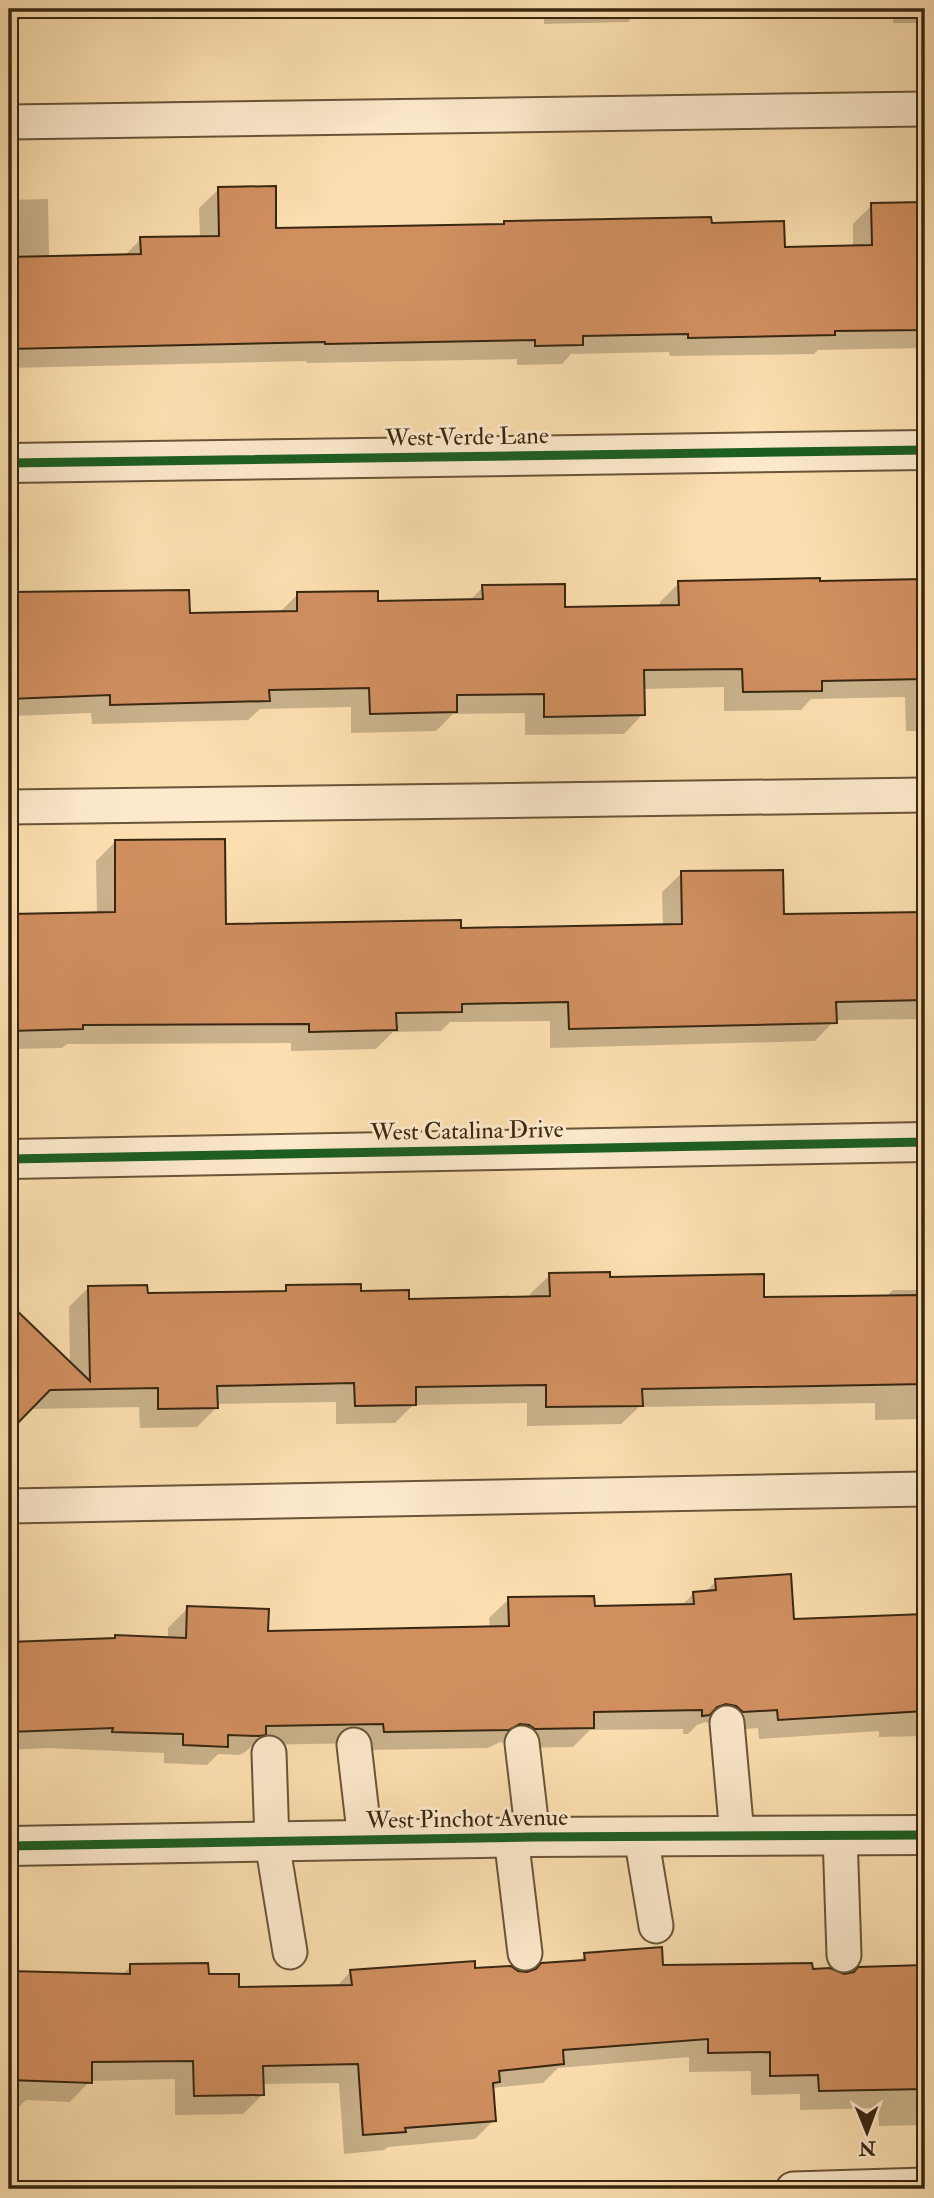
<svg xmlns="http://www.w3.org/2000/svg" width="934" height="2198" font-family="'IM FELL Double Pica',serif">
	<style>
		.shadow { fill: #0003 }
		.building { fill: #d18f60; stroke: #382711; stroke-width: 2 }
		.lines { fill: none; stroke-linecap: round; stroke-linejoin: round }
		.lane-casing { stroke: #695539; stroke-width: 37 }
		.street-casing { stroke: #695539; stroke-width: 42 }
		.lane { stroke: #fdeacc; stroke-width: 33 }
		.street { stroke: #fdeacc; stroke-width: 38 }
		.cycleway-casing { stroke: #fdeacc; stroke-width: 13 }
		.cycleway { stroke: #1b5e20; stroke-width: 9 }
		.labels { text-anchor: middle; dominant-baseline: central; stroke-width: 6; stroke-linejoin: round; paint-order: stroke }
		.street-label { font-size: 24px; fill: #382711; stroke: #fdeacc }
	</style>
	<rect width="100%" height="100%" fill="#fcdfb0"/>
	<filter id="stains"><feTurbulence type="fractalNoise" baseFrequency=".00286" numOctaves="4"/><feColorMatrix values="0 0 0 0 .2 0 0 0 0 .09 0 0 0 0 .02 0 0 0 .5 -.17"/></filter>
	<radialGradient id="worn" r=".72"><stop offset=".6" stop-color="#630" stop-opacity="0"/><stop offset="1" stop-color="#630" stop-opacity=".3"/></radialGradient>
	<g class="shadow">
		<polygon points="544,9 641,9 628,22 544,24"/>
		<rect x="893" y="9" width="32" height="14"/>
		<polygon points="219,189 275,230 501,226 505,222 710,225 783,249 853,248 853,224 872,205 925,204 925,348 818,350 814,354 670,356 669,352 571,354 562,364 517,365 517,359 307,363 306,361 9,368 9,200 48,199 49,258 124,256 141,239 200,238 199,208"/>
		<polygon points="925,581 925,731 906,731 905,697 811,699 801,710 724,711 724,687 643,689 643,714 624,734 525,735 525,713 453,714 436,731 351,733 351,707 260,709 248,720 92,724 91,713 12,716 13,748 9,753 9,594 51,592 188,615 279,613 298,594 376,603 469,601 483,587 564,608 660,607 660,602 679,583"/>
		<polygon points="116,841 224,926 459,930 663,926 662,892 682,873 782,916 925,913 925,1019 835,1020 815,1041 550,1048 550,1021 450,1022 441,1031 393,1032 376,1049 291,1051 291,1043 67,1044 62,1048 9,1049 9,916 97,914 96,861"/>
		<polygon points="550,1275 609,1278 763,1299 886,1297 893,1290 925,1290 925,1419 875,1420 875,1403 639,1407 621,1424 527,1426 527,1403 413,1405 395,1423 336,1424 336,1402 216,1404 216,1408 197,1427 140,1428 139,1407 29,1409 9,1430 9,1306 70,1365 69,1307 89,1287 146,1295 281,1293 287,1287 359,1293 408,1301 531,1299 530,1294"/>
		<polygon points="716,1581 792,1620 925,1617 925,1736 879,1737 879,1731 759,1739 758,1728 723,1731 716,1725 705,1722 697,1725 688,1734 683,1734 683,1729 590,1730 573,1747 515,1748 509,1744 500,1742 488,1748 365,1750 365,1743 253,1745 244,1753 239,1755 218,1754 207,1765 164,1763 164,1753 48,1748 9,1750 9,1612 19,1612 20,1643 168,1639 168,1628 188,1608 266,1632 490,1629 489,1618 509,1599 593,1608 681,1606 693,1594 705,1593"/>
		<polygon points="585,1955 662,1967 811,1970 844,1976 854,1973 859,1969 925,1967 925,2125 879,2126 878,2108 800,2110 800,2094 751,2095 751,2071 689,2072 689,2057 558,2068 543,2083 491,2088 494,2120 475,2139 388,2147 384,2150 344,2154 339,2083 262,2084 262,2095 243,2114 175,2115 175,2079 90,2081 70,2102 26,2100 9,2117 9,1972 121,1976 131,1966 207,1976 237,1989 336,1987 351,1971 474,1970 527,1974 578,1962"/>
	</g>
	<g class="building">
		<polygon points="276,186 276,228 504,224 504,221 711,217 712,223 784,221 785,247 872,245 871,203 925,202 925,330 835,331 835,335 688,338 688,334 583,336 583,345 535,346 535,340 325,344 325,342 9,349 9,257 141,254 140,237 219,236 218,187"/>
		<polygon points="820,578 820,581 925,579 925,679 822,681 822,691 743,692 742,669 644,670 645,715 544,717 544,694 457,695 457,712 370,714 369,688 269,690 270,701 110,705 110,695 9,699 9,592 189,590 190,613 297,611 297,592 378,591 378,601 483,599 482,585 565,584 565,607 679,605 678,581"/>
		<polygon points="225,839 226,924 461,920 461,928 682,924 681,871 783,870 784,914 925,912 925,1000 836,1002 837,1023 569,1029 568,1002 462,1004 462,1012 396,1013 397,1030 309,1032 309,1024 83,1025 83,1029 9,1031 9,914 115,912 115,840"/>
		<polygon points="610,1272 610,1277 764,1274 764,1297 925,1295 925,1384 642,1389 643,1406 546,1407 546,1385 416,1387 416,1405 355,1406 354,1383 217,1386 218,1408 158,1409 158,1388 50,1390 9,1432 9,1303 90,1381 88,1286 147,1285 148,1293 286,1291 286,1285 361,1284 361,1291 409,1290 409,1299 550,1296 549,1273"/>
		<polygon points="791,1574 794,1619 925,1614 925,1711 778,1720 777,1710 743,1712 736,1706 726,1704 717,1707 710,1715 702,1716 702,1710 594,1712 594,1728 535,1729 529,1725 520,1724 509,1730 384,1732 383,1724 266,1726 266,1735 259,1736 228,1735 228,1747 183,1745 183,1734 112,1732 113,1728 9,1732 9,1642 115,1638 115,1635 186,1638 187,1606 269,1609 268,1631 509,1626 508,1597 594,1596 595,1606 694,1604 693,1592 716,1590 715,1579"/>
		<polygon points="662,1947 663,1965 812,1963 813,1969 830,1968 844,1974 854,1972 858,1967 925,1965 925,2089 819,2091 818,2075 770,2076 770,2052 708,2053 708,2039 563,2050 564,2064 499,2071 500,2082 493,2083 496,2121 405,2128 406,2132 363,2135 358,2064 263,2066 264,2095 194,2096 193,2061 92,2062 92,2083 9,2080 9,1971 130,1974 130,1964 208,1963 209,1974 239,1974 239,1987 352,1985 350,1970 475,1961 475,1968 511,1966 518,1971 527,1972 536,1969 541,1963 585,1960 584,1953"/>
	</g>
	<g class="lines">
		<g class="lane-casing">
			<g id="lane">
				<polyline points="9,122 925,109"/>
				<polyline points="9,807 925,795"/>
				<polyline points="9,1506 925,1489"/>
				<polyline points="727,1723 737,1835"/>
				<polyline points="522,1743 533,1837"/>
				<polyline points="354,1745 365,1840"/>
				<polyline points="269,1753 272,1842 290,1952"/>
				<polyline points="840,1835 844,1955"/>
				<polyline points="641,1836 656,1926"/>
				<polyline points="511,1837 525,1953"/>
				<polyline points="793,2189 925,2185"/>
			</g>
		</g>
		<g class="street-casing">
			<g id="street">
				<polyline points="9,463 925,450"/>
				<polyline points="9,1159 925,1142"/>
				<polyline points="9,1846 533,1837 925,1835"/>
			</g>
		</g>
		<use href="#lane" class="lane"/>
		<use href="#street" class="street"/>
		<g class="cycleway-casing">
			<g id="cycleway">
				<polyline points="9,463 925,450"/>
				<polyline points="9,1159 925,1142"/>
				<polyline points="9,1846 533,1837 925,1835"/>
			</g>
		</g>
		<use href="#cycleway" class="cycleway"/>
	</g>
	<g class="labels">
		<g class="street-label">
			<text transform="translate(467 437) rotate(-1)">West Verde Lane</text>
			<text transform="translate(467 1131) rotate(-1)">West Catalina Drive</text>
			<text transform="translate(467 1819) rotate(-1)">West Pinchot Avenue</text>
		</g>
	</g>
	<rect width="934" height="2198" fill="none" stroke="#fcdfb0" stroke-width="35"/>
	<rect x="10" y="10" width="913" height="2177" fill="none" stroke="#382711" stroke-width="3.5"/>
	<rect x="18" y="18" width="899" height="2163" fill="none" stroke="#382711" stroke-width="2"/>
	<g transform="translate(867 2132) rotate(179)" stroke="#fdeacc" stroke-width="5" paint-order="stroke">
	<path d="M0-5L12 26L0 18L-12 26Z" fill="#382711"/>
	<text y="-10" font-size="19" font-weight="bold" text-anchor="middle" fill="#382711">N</text>
	</g>
	<rect width="100%" height="100%" filter="url(#stains)"/>
	<rect width="100%" height="100%" fill="url(#worn)"/>
</svg>
